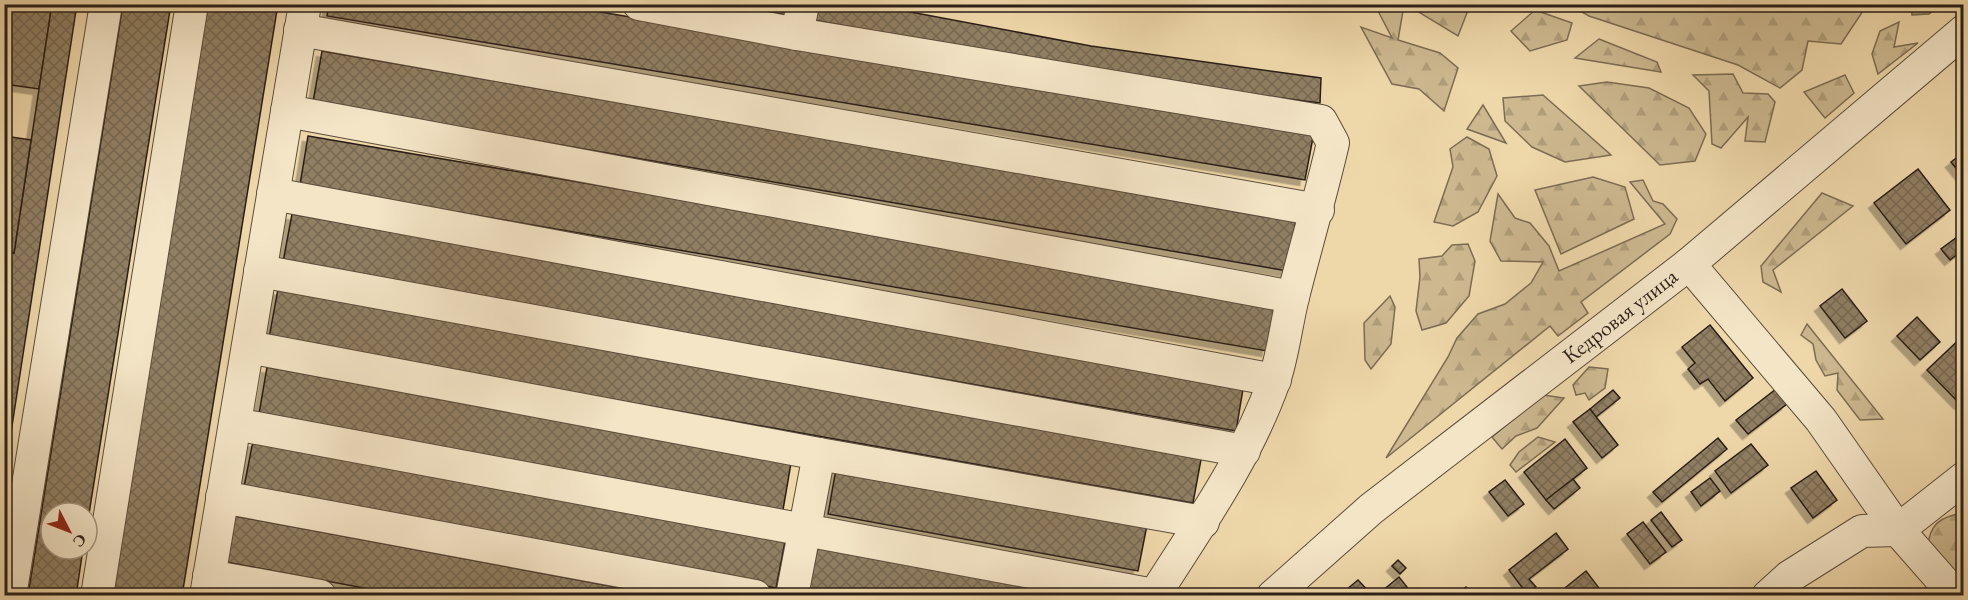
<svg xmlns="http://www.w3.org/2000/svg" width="1968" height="600" font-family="'EB Garamond',serif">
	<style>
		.forest { fill: url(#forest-firs); stroke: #7c6c54; stroke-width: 1.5 }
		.water { fill: url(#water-waves); stroke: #776852; stroke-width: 1.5 }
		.building { fill: url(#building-cross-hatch); stroke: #2a1f18; stroke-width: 1.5; filter: url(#shadow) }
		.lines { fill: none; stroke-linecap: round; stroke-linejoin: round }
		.minor-casing { stroke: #5b4d3c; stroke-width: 34 }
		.minor { stroke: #f4e5c7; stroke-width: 32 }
		.labels { text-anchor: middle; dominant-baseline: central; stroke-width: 4.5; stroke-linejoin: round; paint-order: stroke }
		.street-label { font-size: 22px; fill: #2a1f18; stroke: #f4e5c7 }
	</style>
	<defs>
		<pattern id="forest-firs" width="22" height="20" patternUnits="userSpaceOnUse" patternTransform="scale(1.5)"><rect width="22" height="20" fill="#cdb890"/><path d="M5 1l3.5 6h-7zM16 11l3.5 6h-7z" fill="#b09e7b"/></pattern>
		<pattern id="water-waves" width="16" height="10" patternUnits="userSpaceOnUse" patternTransform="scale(1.5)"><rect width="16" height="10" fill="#ab9878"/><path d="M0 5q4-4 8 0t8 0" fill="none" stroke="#8b7b61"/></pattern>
		<pattern id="building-cross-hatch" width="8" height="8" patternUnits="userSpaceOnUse" patternTransform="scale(1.5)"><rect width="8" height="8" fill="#907f63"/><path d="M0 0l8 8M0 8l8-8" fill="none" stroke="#766751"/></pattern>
		<filter id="shadow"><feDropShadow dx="-5.5" dy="5.5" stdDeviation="0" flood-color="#0004"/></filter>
	</defs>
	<rect width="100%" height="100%" fill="#eed7a9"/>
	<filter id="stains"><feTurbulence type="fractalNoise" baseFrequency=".00333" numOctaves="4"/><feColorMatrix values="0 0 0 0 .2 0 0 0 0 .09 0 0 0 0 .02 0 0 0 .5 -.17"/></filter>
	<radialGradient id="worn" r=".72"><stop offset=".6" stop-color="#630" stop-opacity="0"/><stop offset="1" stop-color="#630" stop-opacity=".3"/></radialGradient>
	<g class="forest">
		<polygon points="1375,5 1404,5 1398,40 1440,53 1458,68 1444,111 1419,89 1392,84 1361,27 1392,38"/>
		<polygon points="1407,5 1470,4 1470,5 1458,36"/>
		<polygon points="1570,5 1867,5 1841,44 1808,41 1802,70 1780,88 1738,65 1589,16"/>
		<polygon points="1535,10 1572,23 1567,40 1530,51 1511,31"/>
		<polygon points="1899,22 1894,47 1918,43 1878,74 1872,54 1880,31"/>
		<polygon points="1599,39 1657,62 1661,72 1575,58"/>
		<polygon points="1733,74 1743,93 1768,94 1775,102 1765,142 1745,141 1748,117 1721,148 1712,144 1709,91 1693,75"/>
		<polygon points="1845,75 1854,93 1825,118 1804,92"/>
		<polygon points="1607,82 1649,88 1689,108 1706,134 1695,161 1660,165 1579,86"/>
		<polygon points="1543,95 1611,155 1565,162 1532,147 1505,121 1503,98"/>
		<polygon points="1483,105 1506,143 1467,129"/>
		<polygon points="1467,137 1489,149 1497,176 1478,212 1453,226 1434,222 1453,167 1450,149"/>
		<polygon points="1593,177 1625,187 1634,219 1561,254 1535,190"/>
		<polygon points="1643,180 1653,201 1663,204 1677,219 1670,234 1581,302 1588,313 1558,336 1550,326 1386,458 1448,357 1457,338 1478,314 1505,304 1531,283 1543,262 1501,261 1490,241 1498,194 1515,218 1530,223 1549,246 1559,271 1665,224 1630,182"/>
		<polygon points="1822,193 1853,206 1773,270 1781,292 1763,282 1761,266"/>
		<polygon points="1468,244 1475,261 1469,296 1446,323 1422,330 1416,311 1420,277 1419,259 1442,256 1452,245"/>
		<polygon points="1390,296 1395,307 1391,344 1371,369 1365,360 1364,323"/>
		<polygon points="1807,324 1883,419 1860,420 1837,390 1838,373 1825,376 1816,360 1813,344 1801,335"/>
		<polygon points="1589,367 1608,369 1605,388 1589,400 1585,393 1576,395 1573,385"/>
		<polygon points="1543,395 1564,398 1537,428 1516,436 1502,449 1492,437"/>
		<polygon points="1538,437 1555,442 1516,472 1510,465 1519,452"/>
		<path d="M1963 513V588L1927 549C1930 524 1939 517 1963 513Z"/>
	</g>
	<polygon class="water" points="1911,5 1911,4 1940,5 1929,14 1912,15"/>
	<g class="building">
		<polygon points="4,4 52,4 39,89 4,84"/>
		<polygon points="52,4 77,4 4,478 4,251 14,253"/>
		<polygon points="123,4 171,4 87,526 87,513 51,513 51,549 83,549 76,596 28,596"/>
		<polygon points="205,4 278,4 182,596 109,596"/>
		<polygon points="329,4 553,4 1314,132 1305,180 327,16"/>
		<polygon points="727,4 788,4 786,15"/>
		<polygon points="812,4 868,4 1091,46 1321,78 1320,103 1086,73 809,19"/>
		<polygon points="322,51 1296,220 1287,271 313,102"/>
		<polygon points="4,136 31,140 14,253 4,251"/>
		<polygon points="308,136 1276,301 1267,351 300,185"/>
		<polygon points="1964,152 1964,178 1951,162"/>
		<polygon points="1918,169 1950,210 1906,244 1874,203"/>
		<polygon points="292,214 1244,383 1236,431 283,262"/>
		<polygon points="1964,232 1964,249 1950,260 1941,249"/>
		<polygon points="278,289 1202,454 1193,503 269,338"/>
		<polygon points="1842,289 1867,321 1845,338 1820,306"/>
		<polygon points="1917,317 1940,342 1920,360 1897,336"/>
		<polygon points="1710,325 1753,378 1725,401 1708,379 1700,384 1688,369 1695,363 1682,347"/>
		<polygon points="1964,335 1964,401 1960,404 1927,370"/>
		<polygon points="267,367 791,463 783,510 259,414"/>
		<polygon points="1776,389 1787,404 1748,434 1736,420"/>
		<polygon points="1613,390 1620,398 1596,417 1590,409"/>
		<polygon points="1590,409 1618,445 1602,458 1573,422"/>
		<polygon points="1718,438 1727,449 1662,502 1653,492"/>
		<polygon points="1565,439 1587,468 1546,500 1524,472"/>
		<polygon points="253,441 785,542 776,588 244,487"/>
		<polygon points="1751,444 1768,465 1731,493 1715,471"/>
		<polygon points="836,469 1147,525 1138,571 828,514"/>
		<polygon points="1816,471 1837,500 1813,518 1791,488"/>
		<polygon points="1710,478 1720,491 1701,506 1691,492"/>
		<polygon points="1573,479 1580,488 1554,509 1546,500"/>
		<polygon points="1505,480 1524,504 1508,516 1489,492"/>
		<polygon points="1661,512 1682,540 1672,547 1651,520"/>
		<polygon points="235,516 664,596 406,596 226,562"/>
		<polygon points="1643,522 1666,552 1650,564 1627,534"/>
		<polygon points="1556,533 1568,549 1529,579 1536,587 1527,594 1509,570"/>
		<polygon points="815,545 1083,596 821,596 806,593"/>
		<polygon points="1398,560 1406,568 1400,574 1392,566"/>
		<polygon points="1586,571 1599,588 1589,596 1555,596"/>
		<polygon points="1399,577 1414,596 1376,596"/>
		<polygon points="1358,580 1371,594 1370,596 1351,596 1346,590"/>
		<polygon points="1466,587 1473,596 1455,596"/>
	</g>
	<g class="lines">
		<g class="minor-casing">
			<g id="minor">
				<path d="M639 4 797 34 1321 121 1333 143C1321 195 1306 245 1293 297 1286 325 1283 355 1274 381 1246 460 1198 526 1154 596"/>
				<polyline points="300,30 1318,210"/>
				<polyline points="797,34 803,4"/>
				<polyline points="287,111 1293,297"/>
				<polyline points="273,194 1275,380"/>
				<polyline points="1689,264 1821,420 1898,530 1956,596"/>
				<polyline points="260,271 1244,451"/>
				<polyline points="248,347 819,454 1203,522"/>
				<polyline points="235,424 1154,595"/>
				<polyline points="222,497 755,596"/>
				<polyline points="209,576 320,596"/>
				<polyline points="10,596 106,4"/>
				<polyline points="97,596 192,4"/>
				<polyline points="206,596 305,4"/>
				<polyline points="792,596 819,454"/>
				<polyline points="1273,596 1371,509 1689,264 1964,31"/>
				<polyline points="1768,596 1789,577 1862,531 1898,530 1964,478"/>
			</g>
		</g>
		<use href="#minor" class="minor"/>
	</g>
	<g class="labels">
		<g class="street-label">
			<text transform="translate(1620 316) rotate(-38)">Кедровая улица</text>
		</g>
	</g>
	<rect width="1968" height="600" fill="none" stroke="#eed7a9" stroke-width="24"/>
	<rect x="6" y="6" width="1956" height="588" fill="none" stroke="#2a1f18" stroke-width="3"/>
	<rect x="12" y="12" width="1944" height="576" fill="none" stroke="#2a1f18" stroke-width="1.5"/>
	<g transform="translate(69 531) rotate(132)"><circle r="28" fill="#f4e5c7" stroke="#a39681" stroke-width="1.5"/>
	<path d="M0-4.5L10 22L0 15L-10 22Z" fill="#8f2418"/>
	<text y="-9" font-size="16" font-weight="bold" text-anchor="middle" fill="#2a1f18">С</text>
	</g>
	<rect width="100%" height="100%" filter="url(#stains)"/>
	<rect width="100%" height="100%" fill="url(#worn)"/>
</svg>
